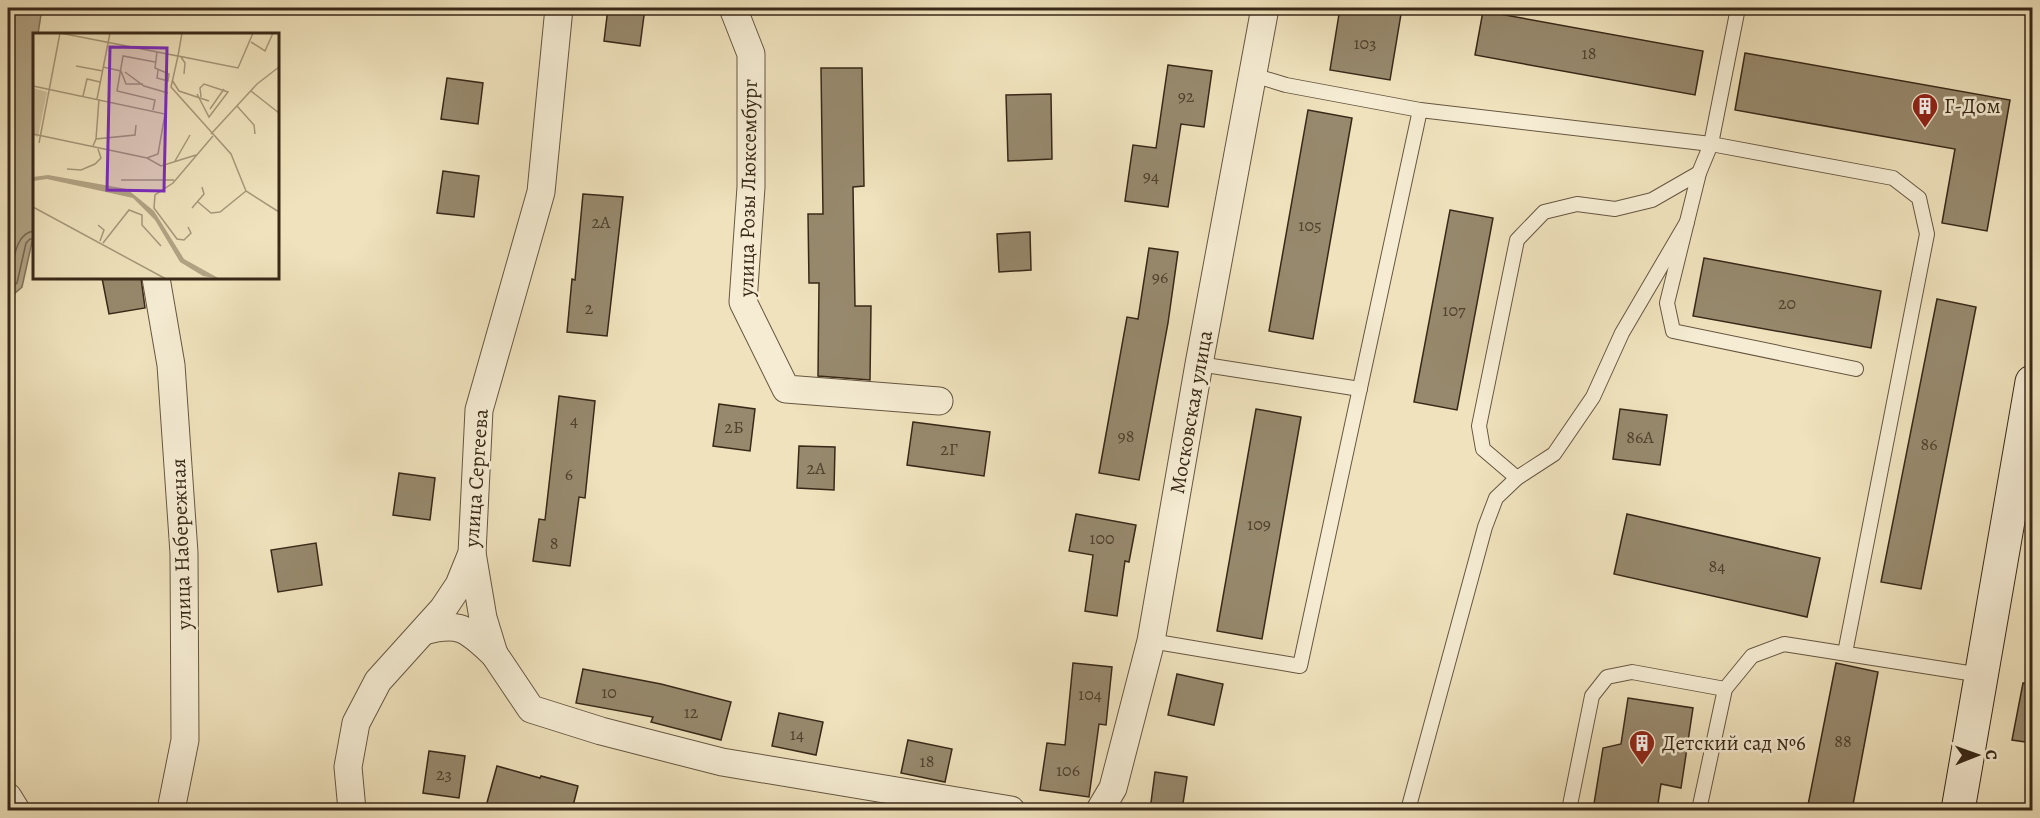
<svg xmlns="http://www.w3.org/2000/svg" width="2040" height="818" font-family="Alegreya,serif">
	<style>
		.water { fill: #b1a384; stroke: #817259; stroke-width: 1.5 }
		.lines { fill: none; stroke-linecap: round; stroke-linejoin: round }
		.shore { stroke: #74664e; stroke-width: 1.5 }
		.building { fill: #97896d; stroke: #382818; stroke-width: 1.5 }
		.service-casing { stroke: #665641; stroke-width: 16 }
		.minor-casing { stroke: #665641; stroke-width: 29 }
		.secondary-casing { stroke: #382818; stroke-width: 35 }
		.service { stroke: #f5ecd3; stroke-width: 14 }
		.minor { stroke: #f5ecd3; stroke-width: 27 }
		.secondary { stroke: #f5ecd3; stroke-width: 33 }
		.labels { text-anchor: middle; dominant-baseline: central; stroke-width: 5; stroke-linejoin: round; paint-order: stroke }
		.number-label { font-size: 18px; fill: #50402d }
		.poi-label { font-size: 21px; fill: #382818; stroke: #f5ecd3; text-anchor: start }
		.street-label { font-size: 21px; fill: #382818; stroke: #f5ecd3 }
		.inset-road { fill: none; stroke: #a6987a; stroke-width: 1.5 }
		.view { fill: #7b2cbf; fill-opacity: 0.15; stroke: #7b2cbf; stroke-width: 3 }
		.inset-edge { fill: none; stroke: #382818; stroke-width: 3 }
	</style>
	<rect width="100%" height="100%" fill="#efe2bc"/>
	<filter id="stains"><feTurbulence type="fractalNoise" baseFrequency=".00333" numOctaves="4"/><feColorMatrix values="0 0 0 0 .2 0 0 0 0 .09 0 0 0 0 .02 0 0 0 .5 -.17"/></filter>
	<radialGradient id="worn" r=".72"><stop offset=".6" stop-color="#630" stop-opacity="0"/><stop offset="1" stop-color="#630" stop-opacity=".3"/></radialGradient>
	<polygon class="water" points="8,8 42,8 38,34 34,34 34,233 22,287 8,299"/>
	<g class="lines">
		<g class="shore">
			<path d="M8 281 10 279C14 263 14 233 34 231"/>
			<polyline points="8,291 17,283 26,243 30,239 34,239"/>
		</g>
	</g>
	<g class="building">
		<polygon points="608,8 645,8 640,46 604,41"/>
		<polygon points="1340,8 1378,12 1378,8 1402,8 1390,80 1330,70"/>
		<polygon points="1483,11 1703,51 1695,95 1475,55"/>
		<polygon points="1745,53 2010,100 1987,231 1942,223 1955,149 1735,110"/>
		<polygon points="1168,65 1212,71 1204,127 1181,124 1168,207 1125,201 1133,145 1156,148"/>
		<polygon points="821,68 862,68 864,186 853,187 855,306 871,306 870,380 818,376 819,283 809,283 808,214 823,214"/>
		<polygon points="447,78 483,83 478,124 441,119"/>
		<polygon points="1051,94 1052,159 1008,161 1006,95"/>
		<polygon points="1308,110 1352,118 1313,339 1269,331"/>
		<polygon points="443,171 479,176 474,217 437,213"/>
		<polygon points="583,194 623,197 607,336 567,332 572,279 575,280"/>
		<polygon points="1450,210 1493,218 1457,410 1414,402"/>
		<polygon points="1030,232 1031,270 999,272 997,234"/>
		<polygon points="1149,248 1178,252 1168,323 1139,480 1099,473 1127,317 1138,319"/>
		<polygon points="1704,258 1881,291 1871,348 1693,316"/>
		<polygon points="102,278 141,278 145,308 109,314"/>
		<polygon points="1937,299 1976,307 1921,589 1881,582"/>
		<polygon points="559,396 595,401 585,498 579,497 570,566 533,561 539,519 545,520"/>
		<polygon points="719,404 755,409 750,451 713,446"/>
		<polygon points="1256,409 1301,417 1262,639 1217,631"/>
		<polygon points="1620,409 1667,415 1660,465 1613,459"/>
		<polygon points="913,422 990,432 984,476 907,465"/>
		<polygon points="799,446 835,447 834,490 797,488"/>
		<polygon points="399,473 435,478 430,520 393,515"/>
		<polygon points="1076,514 1136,525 1129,562 1125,561 1117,616 1085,611 1093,555 1069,551"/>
		<polygon points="1627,514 1820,558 1807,617 1614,574"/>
		<polygon points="316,543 322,585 278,592 271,550"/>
		<polygon points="1073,663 1112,667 1106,725 1099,724 1089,797 1040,790 1047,743 1065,745"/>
		<polygon points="1836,663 1878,672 1852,810 1807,810"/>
		<polygon points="583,669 661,684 731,702 721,740 651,722 653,717 576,703"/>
		<polygon points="1177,674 1223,684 1214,725 1168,715"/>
		<polygon points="2023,683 2032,683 2032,743 2012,740"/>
		<polygon points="1628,698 1693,708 1681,788 1661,784 1657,810 1593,810 1603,748 1621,744"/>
		<polygon points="779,713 823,722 816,755 772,746"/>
		<polygon points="908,740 952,749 945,782 901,773"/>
		<polygon points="429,751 465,756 459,798 423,793"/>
		<polygon points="497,766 540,778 541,776 578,786 572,810 485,810"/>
		<polygon points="1155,772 1187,777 1182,810 1150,810"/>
	</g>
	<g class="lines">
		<g class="service-casing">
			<g id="service">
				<polyline points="1738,8 1711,144 1699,173 1667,303 1673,331 1856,369"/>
				<polyline points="1253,75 1286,85 1420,110"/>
				<polyline points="1199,364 1360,389"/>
				<polyline points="1517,478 1483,449 1479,426 1517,240 1544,212 1577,204 1615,209 1652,200 1699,173"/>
				<polyline points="1151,641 1300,666 1420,110 1711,144 1893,178 1919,198 1927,234 1845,653"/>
				<polyline points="1408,810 1485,527 1496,498 1517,478 1554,454 1593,397 1622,333 1687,222"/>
				<polyline points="1569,810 1592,696 1607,677 1632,672 1725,689"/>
				<polyline points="1699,810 1725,689 1752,656 1784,644 1981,675"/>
			</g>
		</g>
		<g class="minor-casing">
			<g id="minor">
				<polyline points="733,8 751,54 751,187 743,302 786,389 939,401"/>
				<polyline points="156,278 171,365 184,553 185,740 171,810"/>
				<polyline points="472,553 483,618 494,654 531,709 601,731 722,762 1011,810"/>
				<path d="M424 631C461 621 468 630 494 654"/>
				<polyline points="8,797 16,810"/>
				<polyline points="352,810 348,767 356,723 378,681 443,609 459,585 472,553 479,410 541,192 559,8"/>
				<polyline points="1100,810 1113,788 1151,641 1199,364 1265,8"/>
			</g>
		</g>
		<g class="secondary-casing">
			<polyline id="secondary" points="1958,810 2032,382"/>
		</g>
		<use href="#service" class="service"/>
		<use href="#minor" class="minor"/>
		<use href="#secondary" class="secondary"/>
	</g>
	<defs>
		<g id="building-pin" transform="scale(1.35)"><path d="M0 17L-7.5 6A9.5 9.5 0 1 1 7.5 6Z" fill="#8f2418" stroke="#f5ecd3"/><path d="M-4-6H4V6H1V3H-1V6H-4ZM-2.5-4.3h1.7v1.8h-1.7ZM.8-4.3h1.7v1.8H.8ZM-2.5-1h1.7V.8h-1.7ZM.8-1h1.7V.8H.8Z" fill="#fff"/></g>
	</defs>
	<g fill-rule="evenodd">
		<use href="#building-pin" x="1925" y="106"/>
		<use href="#building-pin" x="1642" y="743"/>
	</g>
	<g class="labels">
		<g class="number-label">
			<text x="1365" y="43">103</text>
			<text x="1589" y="53">18</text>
			<text x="1186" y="96">92</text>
			<text x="1151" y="176">94</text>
			<text x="601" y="222">2А</text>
			<text x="1310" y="225">105</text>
			<text x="1160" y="277">96</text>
			<text x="1787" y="303">20</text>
			<text x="589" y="308">2</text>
			<text x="1454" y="310">107</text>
			<text x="574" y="420">4</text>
			<text x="734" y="427">2Б</text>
			<text x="1126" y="436">98</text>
			<text x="1640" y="437">86А</text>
			<text x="1929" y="444">86</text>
			<text x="949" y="449">2Г</text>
			<text x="816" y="468">2А</text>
			<text x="569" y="474">6</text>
			<text x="1259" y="524">109</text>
			<text x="1102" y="538">100</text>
			<text x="554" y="543">8</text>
			<text x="1717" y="566">84</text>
			<text x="609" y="692">10</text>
			<text x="1090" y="694">104</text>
			<text x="691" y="712">12</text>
			<text x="797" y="734">14</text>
			<text x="1843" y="741">88</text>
			<text x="927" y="761">18</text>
			<text x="1068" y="770">106</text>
			<text x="444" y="774">23</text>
		</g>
		<g class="poi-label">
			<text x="1944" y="106">Г-Дом</text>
			<text x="1662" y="743">Детский сад №6</text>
		</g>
		<g class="street-label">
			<text transform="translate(748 188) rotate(-89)">улица Розы Люксембург</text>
			<text transform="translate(1191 412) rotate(-80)">Московская улица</text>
			<text transform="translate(476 478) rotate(-86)">улица Сергеева</text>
			<text transform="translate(181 544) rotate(-92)">улица Набережная</text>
		</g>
	</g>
	<g transform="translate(33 33)">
		<rect width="246" height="246" fill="#efe2bc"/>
		<path d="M0 55 14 59 5 104 0 102Z" fill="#d0c2a0"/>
		<path d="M15 142 94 156 121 178 151 226 187 246 170 243 147 229 122 187 100 165 14 146 0 148V144Z" fill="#b1a384"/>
		<path class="inset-road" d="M27 0 145 23 149 0M220 0 205 35 145 23 138 54 198 121 213 158 246 179M218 9 232 18 240 0M124 19 122 35 136 41 135 48 124 45 125 37M148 24 152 30 151 41M43 33 70 38M70 34 88 38M88 38 93 51H110M92 39 111 53 135 60M139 47 146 58 176 68M0 53 132 81 125 121 114 125M218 58 246 80M164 61 176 84 195 59 171 51 167 55 168 64M50 63 54 46 67 49M64 66 77 0M204 73 221 92 222 101M177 76 191 56M120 77 122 67 84 58 90 23 122 29M0 101 114 125 128 133 163 122M178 101 224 51 246 34M63 106 66 66M6 110 27 0M60 113 63 106 102 102 103 92M142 128 157 102M34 136 48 137 62 131 68 125 65 116M88 147H141M165 169 178 180 187 179 213 158M0 174 133 246M159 175 171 161 169 154M65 192 71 197 67 208M155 194 158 200 151 207 144 206 121 175 122 162 140 150 180 103M70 210 96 177 109 182V192L128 213"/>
		<path class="view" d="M77 14 134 15 131 158 74 157Z"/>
		<rect width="246" height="246" class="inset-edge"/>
	</g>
	<rect width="2040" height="818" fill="none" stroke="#efe2bc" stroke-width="30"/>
	<rect x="9" y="9" width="2022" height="800" fill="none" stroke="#382818" stroke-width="3"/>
	<rect x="15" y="15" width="2010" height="788" fill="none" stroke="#382818" stroke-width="1.5"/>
	<g transform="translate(1977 755) rotate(89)" stroke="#f5ecd3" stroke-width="4.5" paint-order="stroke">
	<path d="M0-4.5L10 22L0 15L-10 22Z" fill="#382818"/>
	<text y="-9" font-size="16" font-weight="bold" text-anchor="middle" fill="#382818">С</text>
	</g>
	<rect width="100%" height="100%" filter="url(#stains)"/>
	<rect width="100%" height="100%" fill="url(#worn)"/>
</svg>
